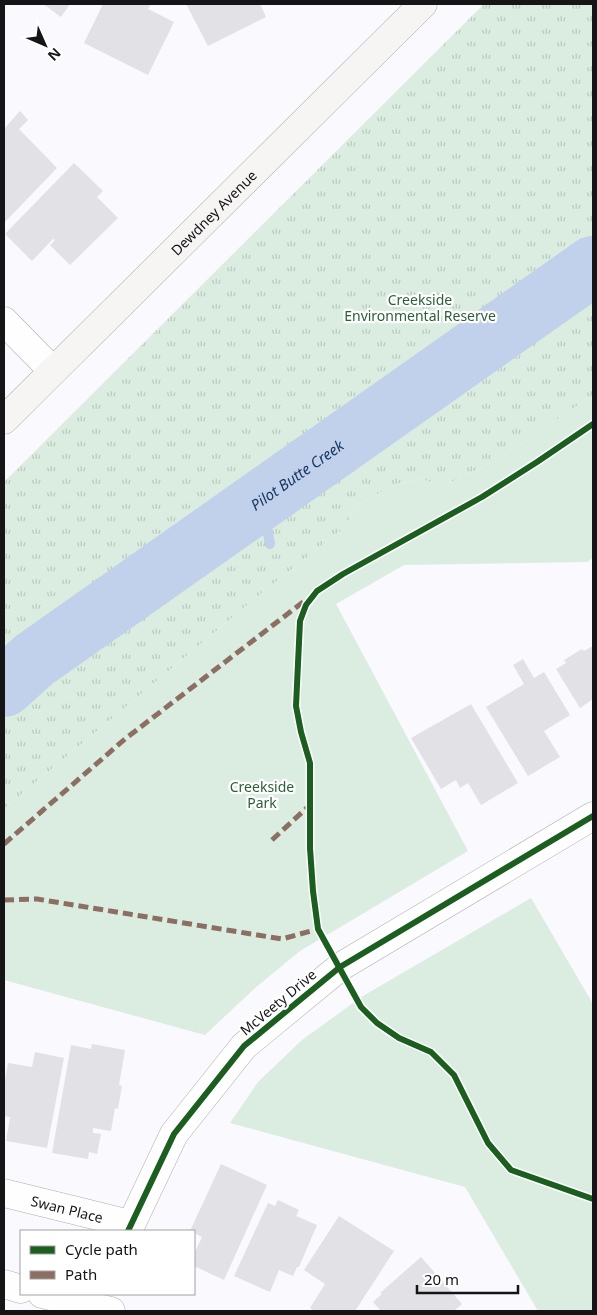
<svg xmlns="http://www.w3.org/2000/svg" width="597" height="1315" font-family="'Noto Sans',sans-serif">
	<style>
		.grass { fill: url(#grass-tufts) }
		.park { fill: #dbece0 }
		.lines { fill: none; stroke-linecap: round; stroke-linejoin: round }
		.stream { stroke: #c1d1ec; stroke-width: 10 }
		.river { stroke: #c1d1ec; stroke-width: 60 }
		.building { fill: #e2e2e6 }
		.street-casing { stroke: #aeaeb2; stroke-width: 29 }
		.secondary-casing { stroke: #aeaeb2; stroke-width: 29 }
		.street { stroke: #fefeff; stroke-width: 28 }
		.secondary { stroke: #f6f5f4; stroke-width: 28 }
		.quiet { stroke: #8d6e63; stroke-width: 5; stroke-dasharray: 10 5; stroke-linecap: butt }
		.cycleway-casing { stroke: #fff; stroke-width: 9 }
		.cycleway { stroke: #1b5e20; stroke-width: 6 }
		.labels { text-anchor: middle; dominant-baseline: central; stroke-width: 4.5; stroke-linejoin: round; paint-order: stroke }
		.street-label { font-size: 14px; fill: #151518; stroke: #fff }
		.park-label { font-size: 14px; fill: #2c6038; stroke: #fff }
		.water-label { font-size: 15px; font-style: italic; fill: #193763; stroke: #fff }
	</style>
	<defs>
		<pattern id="grass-tufts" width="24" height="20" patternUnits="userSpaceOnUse" patternTransform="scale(1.25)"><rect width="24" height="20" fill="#dbece0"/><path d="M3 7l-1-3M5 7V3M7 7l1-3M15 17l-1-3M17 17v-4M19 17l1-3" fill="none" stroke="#bbcabf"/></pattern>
	</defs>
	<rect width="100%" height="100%" fill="#f9f9fe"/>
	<polygon class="grass" points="484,4 593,4 593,395 499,459 443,486 421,479 397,484 357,505 344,528 257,597 4,809 4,482"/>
	<g class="park">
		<polygon points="593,395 593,558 587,562 404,565 336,604 468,851 300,951 255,988 205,1035 4,980 4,809 257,597 344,528 357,505 397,484 421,479 443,486 499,459"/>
		<polygon points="531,898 593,1004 593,1311 538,1311 465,1187 230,1123 258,1082 302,1040 363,996"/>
	</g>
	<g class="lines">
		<polyline class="stream" points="270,544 266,523 272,501 283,485"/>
		<path class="river" id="s1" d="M4 687 34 660 593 266"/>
	</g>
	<g class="building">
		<polygon points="43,4 70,4 61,17"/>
		<polygon points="103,4 151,4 148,9 174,22 148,75 84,43"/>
		<polygon points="186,4 260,4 266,17 208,46"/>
		<polygon points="20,111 28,120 19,129 57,168 4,223 4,129"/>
		<polygon points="74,163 103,191 97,197 118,218 70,265 50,245 55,240 53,239 32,261 5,234"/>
		<polygon points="593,646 593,699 580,708 556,669 566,663 564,660 582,649 584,651"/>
		<polygon points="523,659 534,678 544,672 570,715 544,731 560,757 528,776 486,707 524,684 513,665"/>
		<polygon points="471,704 518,783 481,805 468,783 460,788 456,780 441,789 411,738"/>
		<polygon points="92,1044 125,1050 119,1085 122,1086 118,1109 115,1108 111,1131 93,1128 93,1133 101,1134 97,1154 89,1152 88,1159 52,1153 71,1045 91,1049"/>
		<polygon points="35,1052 64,1058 47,1148 6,1141 10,1117 4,1116 4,1086 8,1063 32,1067"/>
		<polygon points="221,1164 267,1185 224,1280 194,1266 194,1254 202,1237 194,1233 194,1231 190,1231"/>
		<polygon points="278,1200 299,1210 296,1216 317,1225 299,1267 297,1267 293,1276 279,1270 270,1292 234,1276 268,1203 275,1206"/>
		<polygon points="339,1216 394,1251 355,1311 314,1311 310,1308 325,1284 304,1270"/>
		<polygon points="421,1257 462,1304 454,1311 381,1311 373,1302 382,1294 380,1293"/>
	</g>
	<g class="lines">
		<g class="street-casing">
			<g id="street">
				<polyline points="4,321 53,371"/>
				<path id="s2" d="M4 1193 130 1224"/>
				<polyline points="128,1231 174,1134 244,1046 340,967 593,816"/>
				<polyline points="4,1284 21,1289"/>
				<polyline points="42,1294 111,1311"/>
			</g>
		</g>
		<g class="secondary-casing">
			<g id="secondary">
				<path id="s3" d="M4 420 423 4"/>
			</g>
		</g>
		<use href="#street" class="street"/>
		<use href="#secondary" class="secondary"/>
		<g class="quiet">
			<polyline points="272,840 311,804"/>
			<polyline points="4,844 125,739 307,599"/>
			<polyline points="4,900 37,899 282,939 318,929"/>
		</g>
		<g class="cycleway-casing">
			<g id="cycleway">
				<polyline points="593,424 537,462 482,497 343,574 317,591 306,605 300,621 296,706 301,732 310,763 310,848 313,891 318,929 361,1007 377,1023 399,1038 431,1052 454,1075 488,1143 511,1170 593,1199"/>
				<polyline points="128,1231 174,1134 244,1046 340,967 593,816"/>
			</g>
		</g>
		<use href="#cycleway" class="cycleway"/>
	</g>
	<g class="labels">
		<g class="street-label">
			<text stroke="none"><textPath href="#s3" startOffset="295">Dewdney Avenue</textPath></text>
			<text transform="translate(278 1002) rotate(-40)">McVeety Drive</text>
			<text stroke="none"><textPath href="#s2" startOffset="65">Swan Place</textPath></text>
		</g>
		<g class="park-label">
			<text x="420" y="299">Creekside<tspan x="420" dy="16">Environmental Reserve</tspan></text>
			<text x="262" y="786">Creekside<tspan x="262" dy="16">Park</tspan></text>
		</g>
		<g class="water-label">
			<text stroke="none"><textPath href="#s1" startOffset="362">Pilot Butte Creek</textPath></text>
		</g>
	</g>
	<rect width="597" height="1315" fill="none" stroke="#151518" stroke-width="10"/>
	<rect x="20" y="1230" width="175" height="65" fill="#ffffff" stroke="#a1a1a3"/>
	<rect x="30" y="1246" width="25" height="8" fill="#1b5e20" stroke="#a1a1a3"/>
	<text x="65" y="1255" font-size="15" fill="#151518">Cycle path</text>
	<rect x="30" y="1271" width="25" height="8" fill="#8d6e63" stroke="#a1a1a3"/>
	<text x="65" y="1280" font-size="15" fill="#151518">Path</text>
	<g transform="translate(45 45) rotate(135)" stroke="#ffffff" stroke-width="4" paint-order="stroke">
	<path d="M0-4L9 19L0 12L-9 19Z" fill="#151518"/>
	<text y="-8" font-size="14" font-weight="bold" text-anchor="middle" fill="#151518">N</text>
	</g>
	<path d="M417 1285v8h101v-8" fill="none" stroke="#151518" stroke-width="2.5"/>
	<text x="424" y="1285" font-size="15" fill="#151518" stroke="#ffffff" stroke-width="4" paint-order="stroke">20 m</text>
</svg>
